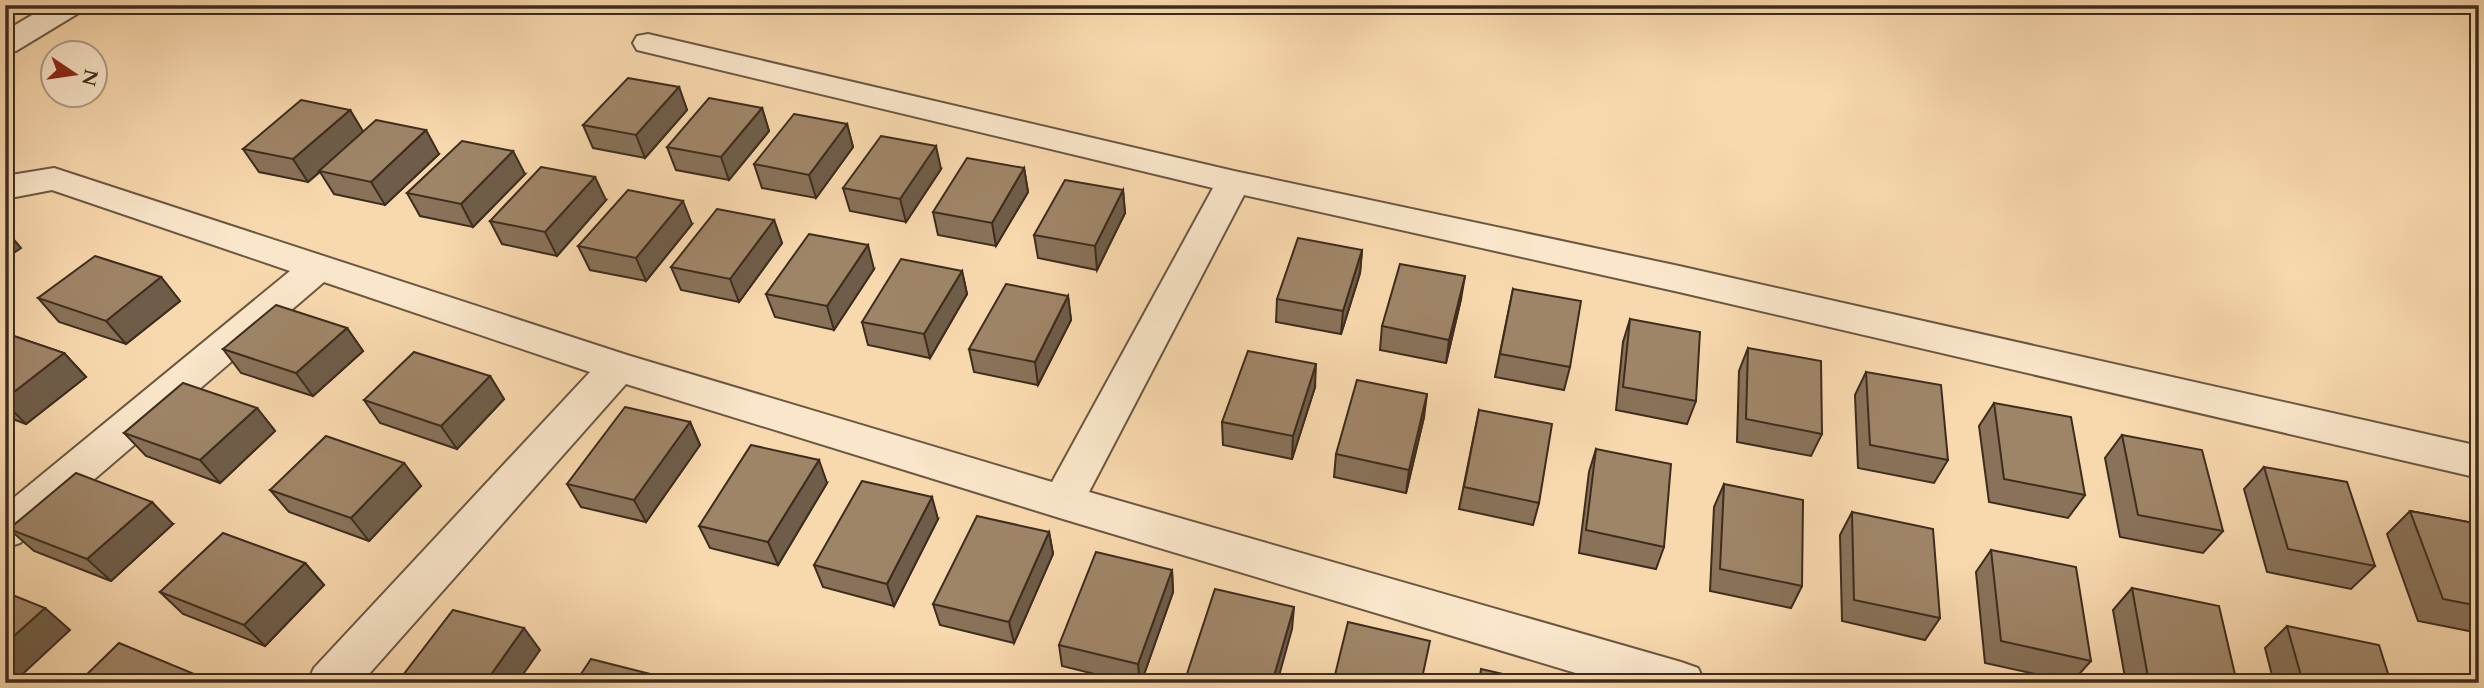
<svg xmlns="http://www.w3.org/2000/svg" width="2484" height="688" font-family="Cardo,serif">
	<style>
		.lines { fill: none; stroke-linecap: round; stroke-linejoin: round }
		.minor-casing { stroke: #6c5741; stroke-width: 4 }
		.minor { fill: #fae6ca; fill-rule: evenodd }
		.wall { fill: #897259; stroke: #3e2c1d; stroke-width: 2 }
		.shaded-wall { fill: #6f5d49; stroke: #3e2c1d; stroke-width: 2 }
		.building { fill: #9f8568; stroke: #3e2c1d; stroke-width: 2 }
	</style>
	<rect width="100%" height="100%" fill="#f8d8ad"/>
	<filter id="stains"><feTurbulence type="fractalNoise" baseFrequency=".00286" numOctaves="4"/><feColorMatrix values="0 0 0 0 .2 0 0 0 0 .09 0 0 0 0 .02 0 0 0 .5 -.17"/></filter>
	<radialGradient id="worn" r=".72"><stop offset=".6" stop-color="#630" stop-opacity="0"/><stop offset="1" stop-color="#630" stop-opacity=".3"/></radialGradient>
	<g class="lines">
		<g class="minor-casing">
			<g id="minor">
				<polygon points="49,5 86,5 82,11 16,51 5,53 5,31"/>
				<polygon points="648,34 1234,171 1679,266 2479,446 2479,478 1679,292 1244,195 1089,492 1681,662 1698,668 1705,683 1609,683 1063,519 626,384 361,683 307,683 314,668 590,372 324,282 20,543 5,548 5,505 290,271 52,190 5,199 5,176 54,168 627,355 1052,482 1213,188 637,50 633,43 637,36"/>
			</g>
		</g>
		<use href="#minor" class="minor"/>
	</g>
	<g class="wall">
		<polygon points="679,87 687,110 645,158 593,148 583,125"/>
		<polygon points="762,108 769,131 729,180 676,170 667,147"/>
		<polygon points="350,110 363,132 439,154 385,205 334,194 320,172 308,182 259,172 243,149"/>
		<polygon points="847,124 853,147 816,198 762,188 754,164"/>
		<polygon points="1024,168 1028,192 996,246 938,235 933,212"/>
		<polygon points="941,169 906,222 850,211 843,188"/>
		<polygon points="525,174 473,227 420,216 407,193"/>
		<polygon points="1123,190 1125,213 1097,270 1038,258 1034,235"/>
		<polygon points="606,200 557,256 502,244 490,221"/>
		<polygon points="774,220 782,243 739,302 681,290 671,267"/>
		<polygon points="692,224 646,281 590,270 578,246"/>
		<polygon points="1362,250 1360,273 1341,334 1276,322 1277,299"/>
		<polygon points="874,269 834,330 775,317 766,294"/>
		<polygon points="962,271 967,294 930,358 868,345 862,322"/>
		<polygon points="161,277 180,301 126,344 59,322 38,298"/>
		<polygon points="1513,289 1570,367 1564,390 1495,377"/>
		<polygon points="1068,296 1071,320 1038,385 974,372 969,349"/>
		<polygon points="1461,299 1446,363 1380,350 1382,326"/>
		<polygon points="1630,319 1696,401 1687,424 1616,410 1623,342"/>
		<polygon points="347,328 363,351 313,396 241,373 223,349"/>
		<polygon points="5,333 64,353 86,377 26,424 5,416"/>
		<polygon points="1748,348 1822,434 1811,456 1737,442 1739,371"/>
		<polygon points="1866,372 1948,460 1934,483 1858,468 1855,395"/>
		<polygon points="490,376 504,399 457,449 380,423 364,400"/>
		<polygon points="1315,387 1292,459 1223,445 1222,422"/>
		<polygon points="1994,403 2085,495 2068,518 1989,502 1979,426"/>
		<polygon points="257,408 275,431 220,483 146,456 124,433"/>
		<polygon points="1479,410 1539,503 1533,525 1459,509"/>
		<polygon points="1424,417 1406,493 1334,477 1336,454"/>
		<polygon points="690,422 700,445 646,522 581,507 567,484"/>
		<polygon points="2122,435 2223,531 2203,553 2120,537 2105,458"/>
		<polygon points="1596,449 1664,547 1656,569 1579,553 1589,472"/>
		<polygon points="404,463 421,486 369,541 289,512 270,490"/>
		<polygon points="2264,467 2375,566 2351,589 2267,572 2244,489"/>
		<polygon points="827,483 778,565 710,548 699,526"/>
		<polygon points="1724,484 1802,586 1791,608 1710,591 1714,507"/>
		<polygon points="2410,511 2479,524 2479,633 2418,621 2387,534"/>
		<polygon points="1852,512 1940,618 1925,640 1842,621 1840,535"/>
		<polygon points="938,519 894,606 823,587 814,565"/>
		<polygon points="173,524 111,581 34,551 9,529"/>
		<polygon points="1049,532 1053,554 1014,643 940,625 933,604"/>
		<polygon points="1991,550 2091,661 2072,682 1985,663 1976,572"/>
		<polygon points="305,563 324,585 265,646 183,614 160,592"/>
		<polygon points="1172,570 1173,592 1141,683 1131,683 1062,666 1059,645"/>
		<polygon points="2132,588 2237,683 2126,683 2113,610"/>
		<polygon points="2287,626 2391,683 2274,683 2265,648"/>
	</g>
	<g class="shaded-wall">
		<polygon points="679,87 687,110 645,158 636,135"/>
		<polygon points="762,108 769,131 729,180 721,157"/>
		<polygon points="350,110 364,133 308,182 293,159"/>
		<polygon points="847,124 853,147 816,198 809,175"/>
		<polygon points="426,130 439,154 385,205 371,182"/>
		<polygon points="936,146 941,169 906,222 900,199"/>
		<polygon points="513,151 525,174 473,227 461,204"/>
		<polygon points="1024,168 1028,192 996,246 992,223"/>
		<polygon points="595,177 606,200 557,256 545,232"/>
		<polygon points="1123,190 1125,213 1097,270 1095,246"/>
		<polygon points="683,201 692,224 646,281 636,258"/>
		<polygon points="774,220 782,243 739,302 730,279"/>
		<polygon points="5,229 21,248 5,259"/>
		<polygon points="868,245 874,269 834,330 827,306"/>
		<polygon points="1362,250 1360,273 1341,334 1343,311"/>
		<polygon points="962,271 967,294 930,358 924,334"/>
		<polygon points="1465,276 1461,299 1446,363 1449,340"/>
		<polygon points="161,277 180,301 126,344 106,321"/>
		<polygon points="1068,296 1071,320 1038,385 1035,362"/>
		<polygon points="347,328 363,351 313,396 296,373"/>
		<polygon points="64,353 86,377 26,424 5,403 5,399"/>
		<polygon points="1316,364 1315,387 1292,459 1293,436"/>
		<polygon points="490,376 504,399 457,449 441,426"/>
		<polygon points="1427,394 1424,417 1406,493 1409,470"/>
		<polygon points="257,408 275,431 220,483 200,460"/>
		<polygon points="690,422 700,445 646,522 634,500"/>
		<polygon points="819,460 827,483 778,565 768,542"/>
		<polygon points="404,463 421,486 369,541 351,518"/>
		<polygon points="932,497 938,519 894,606 887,584"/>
		<polygon points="152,502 173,524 111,581 87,559"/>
		<polygon points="1049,532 1053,554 1014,643 1009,622"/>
		<polygon points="305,563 324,585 265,646 244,625"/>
		<polygon points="1172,570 1173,592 1141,683 1140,683 1138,664"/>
		<polygon points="1294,607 1292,629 1277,683 1272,683"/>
		<polygon points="45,608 70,630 13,683 5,683 5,644"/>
		<polygon points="524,628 540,650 517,683 485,683"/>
		<polygon points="204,678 208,683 199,683"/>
	</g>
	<g class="building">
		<polygon points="628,78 679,87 636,135 583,125"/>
		<polygon points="709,98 762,108 721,157 667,147"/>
		<polygon points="301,100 350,110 293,159 243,149"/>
		<polygon points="794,114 847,124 809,175 754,164"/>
		<polygon points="376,120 426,130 371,182 319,171"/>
		<polygon points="881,136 936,146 900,199 843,188"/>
		<polygon points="462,141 513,151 461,204 407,193"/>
		<polygon points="967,158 1024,168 992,223 933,212"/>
		<polygon points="541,167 595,177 545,232 490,221"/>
		<polygon points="1065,180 1123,190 1095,246 1034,235"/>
		<polygon points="628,190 683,201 636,258 578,246"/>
		<polygon points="717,209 774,220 730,279 671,267"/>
		<polygon points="809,234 868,245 827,306 766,294"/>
		<polygon points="1298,238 1362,250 1343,311 1277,299"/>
		<polygon points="95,256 161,277 106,321 38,298"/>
		<polygon points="901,259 962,271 924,334 862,322"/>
		<polygon points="1400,264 1465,276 1449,340 1382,326"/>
		<polygon points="1006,284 1068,296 1035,362 969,349"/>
		<polygon points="1513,289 1581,301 1570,367 1500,354"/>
		<polygon points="276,305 347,328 296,373 223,349"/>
		<polygon points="1630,319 1700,332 1696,401 1623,387"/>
		<polygon points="5,333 64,353 5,399"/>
		<polygon points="1748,348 1821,361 1822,434 1746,419"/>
		<polygon points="1248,351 1316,364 1293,436 1222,422"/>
		<polygon points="414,352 490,376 441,426 364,400"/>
		<polygon points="1866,372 1941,385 1948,460 1870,445"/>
		<polygon points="1357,380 1427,394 1409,470 1336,454"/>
		<polygon points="183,383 257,408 200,460 124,433"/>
		<polygon points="1994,403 2071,417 2085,495 2004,479"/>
		<polygon points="625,407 690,422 634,500 567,484"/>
		<polygon points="1479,410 1552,424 1539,503 1464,487"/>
		<polygon points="2122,435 2202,450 2223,531 2138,515"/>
		<polygon points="326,436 404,463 351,518 270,490"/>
		<polygon points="751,445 819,460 768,542 699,526"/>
		<polygon points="1596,449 1671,464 1664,547 1586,530"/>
		<polygon points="2264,467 2347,482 2375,566 2288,549"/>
		<polygon points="76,473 152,502 87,559 9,529"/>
		<polygon points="862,481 932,497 887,584 814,565"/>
		<polygon points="1724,484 1803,500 1802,586 1720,569"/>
		<polygon points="2410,511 2479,524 2479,606 2443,599"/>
		<polygon points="1852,512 1933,529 1940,618 1854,600"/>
		<polygon points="977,516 1049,532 1009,622 933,604"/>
		<polygon points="223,533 305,563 244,625 160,592"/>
		<polygon points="1991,550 2076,567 2091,661 2001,641"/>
		<polygon points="1096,552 1172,570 1138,664 1059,645"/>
		<polygon points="2132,588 2219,606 2237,683 2149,683"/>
		<polygon points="1215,589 1294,607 1272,683 1184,683"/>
		<polygon points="5,592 45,608 5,644"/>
		<polygon points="453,610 524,628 485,683 397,683"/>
		<polygon points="1348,622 1430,641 1421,683 1333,683"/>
		<polygon points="2287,626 2379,645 2391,683 2303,683"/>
		<polygon points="119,643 204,678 199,683 78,683"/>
		<polygon points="591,659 666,678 664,683 575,683"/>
		<polygon points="1481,669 1542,683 1479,683"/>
		<polygon points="2456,679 2475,683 2458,683"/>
	</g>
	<rect width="2484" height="688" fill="none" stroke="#f8d8ad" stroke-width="28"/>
	<rect x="7" y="7" width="2470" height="674" fill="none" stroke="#3e2c1d" stroke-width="3.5"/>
	<rect x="14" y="14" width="2456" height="660" fill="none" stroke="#3e2c1d" stroke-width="2"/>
	<g transform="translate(74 74) rotate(103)"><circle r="33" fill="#fae6ca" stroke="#af9c85" stroke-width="2"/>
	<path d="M0-5L12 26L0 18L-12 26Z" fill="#8f2418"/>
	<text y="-10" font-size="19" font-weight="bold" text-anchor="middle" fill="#3e2c1d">N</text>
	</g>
	<rect width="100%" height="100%" filter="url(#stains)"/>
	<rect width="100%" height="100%" fill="url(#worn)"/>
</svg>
